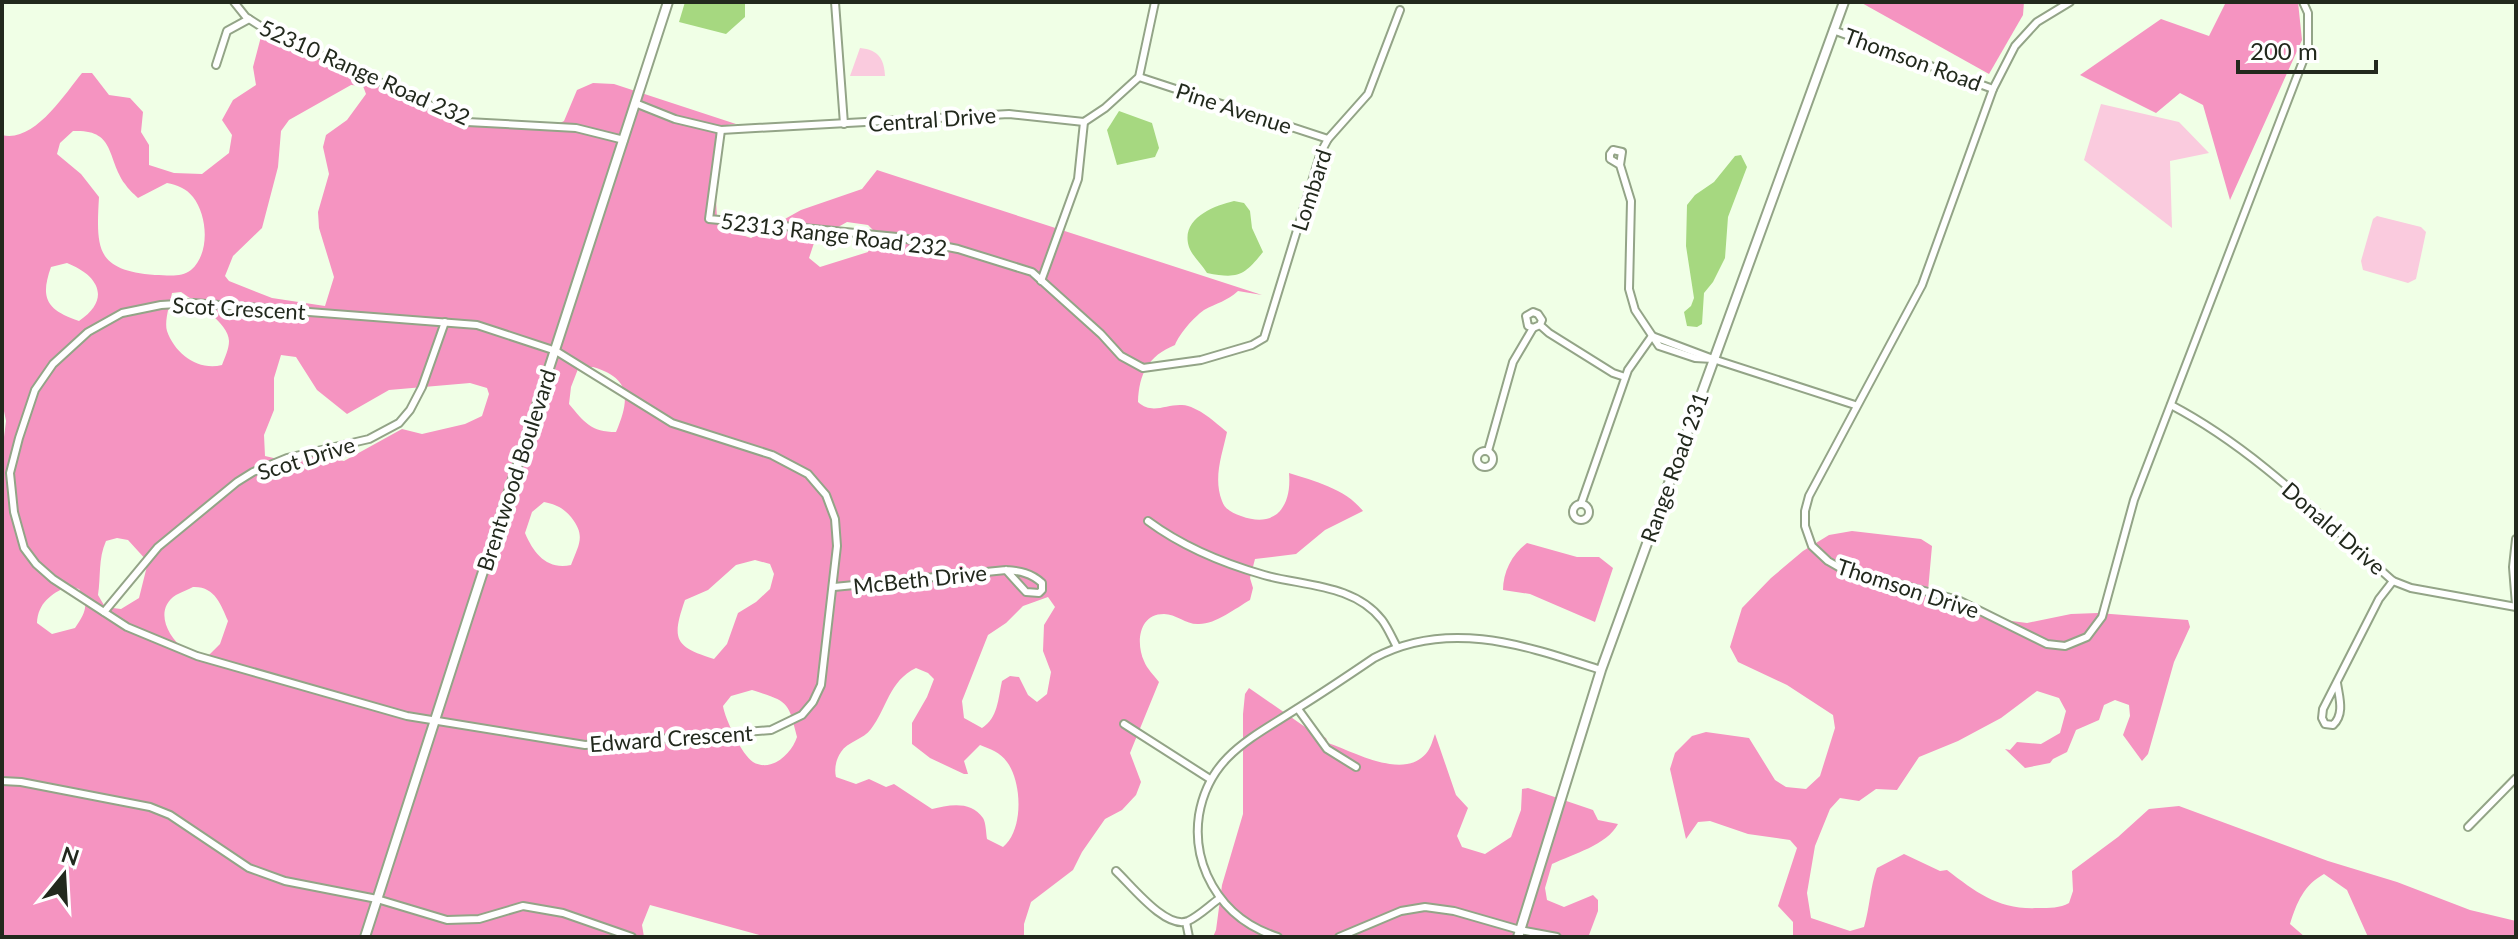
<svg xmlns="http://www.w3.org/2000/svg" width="2518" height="939" font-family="Lato,sans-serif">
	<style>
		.green { fill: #facbde }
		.forest { fill: #f594c1; fill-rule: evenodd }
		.water { fill: #a6d880 }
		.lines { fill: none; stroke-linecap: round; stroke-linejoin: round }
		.street-casing { stroke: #93a487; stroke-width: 10 }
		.secondary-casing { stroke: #93a487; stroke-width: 12 }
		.street { stroke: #fff; stroke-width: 6 }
		.secondary { stroke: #fff; stroke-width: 8 }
		.labels { text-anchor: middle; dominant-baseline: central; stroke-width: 8; stroke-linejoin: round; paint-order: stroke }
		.street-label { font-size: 22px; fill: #22291d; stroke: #fff }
	</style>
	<rect width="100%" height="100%" fill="#f0ffe6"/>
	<g class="green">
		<path d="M860 48C879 50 884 59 885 76H850Z"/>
		<polygon points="2101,104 2179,122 2209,153 2170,161 2172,228 2084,160"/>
		<polygon points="2377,216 2421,227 2426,232 2416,279 2408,283 2363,270 2361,261 2373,219"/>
	</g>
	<g class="forest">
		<polygon points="1860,2 2024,2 2023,15 1989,74"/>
		<polygon points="2226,2 2298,2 2302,40 2230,200 2203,105 2180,93 2156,113 2080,75 2161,19 2209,36"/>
		<path d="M272 25 298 34 344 67 477 125 552 127 564 121 577 90 593 83 614 84 736 124 727 125C716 159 714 192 718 227L751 238 801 210 862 189 877 170 1262 295 1238 291C1227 301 1217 303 1204 310 1194 317 1179 334 1175 345 1148 356 1139 374 1138 402 1152 415 1166 404 1182 405 1198 406 1216 423 1227 432 1222 455 1213 478 1222 501 1225 510 1233 513 1241 516 1276 529 1292 506 1289 473 1314 481 1346 489 1363 511L1325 530 1296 554 1255 559 1250 578 1253 588 1250 600C1236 608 1216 624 1199 624 1187 625 1176 614 1164 614 1138 614 1136 644 1144 661 1147 669 1154 675 1159 682L1130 753 1141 782 1136 795 1122 810 1105 819 1082 852 1073 870 1031 902 1024 924V937H767L650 905 642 925 644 937H2V453L6 421 2 401V135C34 143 64 95 82 73H92L109 95 130 98 143 112 141 132 149 145V165L174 173 202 174 229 153 232 135 222 120 233 100 256 85 253 67 263 29ZM351 85 363 86 366 94 347 120 326 135 323 147 329 174 318 212 319 228 334 277 325 306 272 298 229 281 225 276 233 256 262 228 278 167 281 131 289 120ZM73 131C116 129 106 157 125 184 128 189 134 194 138 198L167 183C177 185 186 188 193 197 208 216 210 254 191 270 181 278 167 275 155 275 96 270 96 250 99 197L81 174 57 154 60 143ZM847 222 868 225 874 231 868 252 820 267 809 258 815 240ZM67 263C98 275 112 299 79 321 46 310 40 298 51 267ZM181 292C194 301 229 323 229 341 229 349 225 357 222 365 198 371 175 354 167 331 164 321 170 304 172 293ZM281 355 296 357 317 390 347 414 389 390 470 383 487 388 489 394 482 416 465 424 422 434 402 429 344 461 310 454 282 460 265 456 264 435 274 410V378ZM593 367C631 378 630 399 616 432 591 432 584 422 569 404L571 387 578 369ZM544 502C557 505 562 507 571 517 586 536 579 544 571 565 547 570 534 554 525 533L532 512ZM117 538 128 540 148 562 139 598 121 609 105 607 98 595C101 576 98 559 106 541ZM755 560 770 564 774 574 770 589 756 602 738 613 727 644 714 659C675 647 671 640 685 600L708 590 736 565ZM68 586 79 589C90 605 85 613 75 628L52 634 37 623C38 603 51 594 68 586ZM193 587C215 586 221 605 228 621L220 644 208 656C201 654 190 653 184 649 167 636 154 609 176 595 181 592 188 590 193 587ZM1048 597 1055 607 1044 625 1043 651 1051 672 1047 694 1037 702 1028 695 1019 677 1010 676 1002 681C998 699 998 718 982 728L964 718 962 701 988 635 1006 623 1023 606ZM916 668 928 673 934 679 927 697 912 723V744L930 758 964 774H968L964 761 980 745C990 749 1000 752 1007 762 1022 782 1024 830 1003 847L987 839C986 833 986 823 983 818 971 800 948 805 932 809L894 784 886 787 869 779 856 784 836 777C834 769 836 759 841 752 847 742 864 739 871 729 887 708 889 681 916 668ZM752 690C788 702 788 700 797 737 792 753 772 773 753 762 742 755 725 719 723 706L731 696Z"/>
		<path d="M1852 531 1921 539 1932 546 1927 602 1943 612 2027 623 2071 614 2098 613 2188 620 2190 627 2174 662 2148 754 2142 761 2123 735 2130 716 2129 705 2115 700 2104 705 2099 720 2076 730 2067 752 2053 759 2050 763 2025 768 2005 749 2010 750 2017 742 2041 744 2060 733 2066 711 2059 698 2037 691 2001 718 1958 741 1919 757 1897 790 1876 789 1859 801 1840 798 1830 809 1815 846 1807 893 1811 918 1850 931 1864 927C1870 907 1870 887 1877 868L1904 854 1940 871 1947 870C1977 893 1999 910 2038 908 2050 908 2060 908 2069 903L2073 891 2072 871 2118 837 2149 809 2179 806 2328 861 2397 882 2470 910 2516 921V937H2368L2347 890 2324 874C2304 885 2297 902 2290 924L2305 937H1793V922L1778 906 1797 848 1790 840 1748 834 1710 821 1698 822 1686 839 1670 769 1675 753 1692 736 1706 732 1749 738 1775 780 1786 787 1806 789 1820 776 1835 728 1833 715 1787 685 1738 662 1730 647 1742 608 1771 578 1803 551 1829 535Z"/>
		<path d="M1527 543 1577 557H1599L1613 568 1595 622 1530 594 1503 590C1503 572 1512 554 1527 543Z"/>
		<path d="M1249 688 1308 729 1326 738 1328 743C1355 752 1406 782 1428 751 1431 747 1433 739 1435 734L1456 795 1468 808 1457 836 1462 847 1485 854 1511 837 1521 810 1522 789 1528 788 1593 810 1598 820 1618 824C1607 845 1573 854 1552 864L1545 888 1547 900 1564 907 1593 895 1598 900V911L1589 935 1592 937H1213L1216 930 1222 885 1243 814V714L1245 694Z"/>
	</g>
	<g class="water">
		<polygon points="685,2 745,2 745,17 726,34 679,22"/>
		<polygon points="1119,111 1152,123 1159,148 1155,157 1117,165 1107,130"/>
		<polygon points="1741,155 1747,167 1728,217 1725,258 1713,282 1704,293 1702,324 1697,327 1687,326 1684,312 1691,306 1694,298 1686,246 1687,205 1695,195 1714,182 1735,156"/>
		<path d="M1234 201 1244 203 1250 211 1252 228 1263 252C1244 276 1238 279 1207 273 1202 264 1192 256 1189 247 1180 219 1213 206 1234 201Z"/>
	</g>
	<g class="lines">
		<g class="street-casing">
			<g id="street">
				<polyline points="234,2 246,17 268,31 467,122 576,128 624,140"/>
				<polyline points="835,2 844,124"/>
				<polyline points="2070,2 2037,22 2015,46 1993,89 1922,285 1809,496 1805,511 1805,526 1812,546 1828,561 1842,569 1958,600 2047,644 2065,646 2087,637 2102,617 2134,500 2308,48 2308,13 2303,2"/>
				<polyline points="1833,30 1993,89"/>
				<polyline points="216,65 227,31 249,19"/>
				<polyline points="1139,77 1328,139"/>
				<polyline points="635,103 675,119 721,130 1009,114 1084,122 1105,108 1139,77 1155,2"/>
				<polyline points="721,130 709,219 897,237 958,249 1032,272 1101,334 1121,356 1143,368 1201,360 1252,345 1264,338 1321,152 1328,139 1368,94 1400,10"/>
				<polyline points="1620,165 1610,159 1610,154 1613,150 1622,152 1620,165 1631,201 1629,289 1635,310 1659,346 1695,358 1713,359"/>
				<polyline points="1041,281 1078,179 1084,122"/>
				<polygon points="193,303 477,325 556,351 672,423 772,455 808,474 826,495 835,519 837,546 821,685 813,702 802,715 771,730 585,745 407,716 197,656 127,627 53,579 36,564 24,548 14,512 10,473 19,438 35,390 53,364 88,332 122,313 161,305"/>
				<polyline points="1540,325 1533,328 1528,326 1526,316 1533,312 1538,314 1542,320 1540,325 1549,333 1613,373 1625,377"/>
				<polyline points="1652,336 1713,359 1855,405"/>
				<path d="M2171 405C2255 449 2323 519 2393 581L2411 588 2516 607"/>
				<circle cx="1485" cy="459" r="8"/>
				<polyline points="1488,451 1513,362 1533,328"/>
				<polyline points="1581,504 1628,370 1652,336"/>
				<circle cx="1581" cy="512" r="8"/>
				<path d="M1148 521C1183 547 1222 563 1264 575 1303 586 1354 584 1382 620 1388 628 1392 638 1397 647"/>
				<polyline points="2516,539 2513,567 2516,605"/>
				<path d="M834 587 1006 570C1020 571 1031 573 1042 583V590L1039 593 1026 592 1006 570"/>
				<polyline points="104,612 158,547 237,482 253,472 287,458 369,439 399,423 410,410 422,387 445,322"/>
				<path d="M2337 683C2339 697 2345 714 2333 725L2325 724 2322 718 2323 709 2379 599 2393 581"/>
				<polyline points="1298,709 1327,749 1356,767"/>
				<polyline points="1124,724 1210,779"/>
				<polyline points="2,781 21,782 150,807 170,815 249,868 285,881 377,899 447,920 479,919 523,906 563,913 632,937"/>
				<polyline points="2468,827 2516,778"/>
				<path d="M1116 871C1131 885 1166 930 1188 921 1199 916 1210 905 1220 898"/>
				<polyline points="1186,922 1189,937"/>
				<path d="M1278 937C1246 927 1221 906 1207 875 1199 857 1196 835 1199 815 1209 756 1252 738 1298 708 1324 692 1349 675 1374 658 1449 618 1526 646 1601 670"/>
				<polyline points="1339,937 1401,911 1425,907 1454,911 1520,930 1557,937"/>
			</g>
		</g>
		<g class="secondary-casing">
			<g id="secondary">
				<path d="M365 937C465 625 567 314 668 2"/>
				<polyline points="1518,937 1601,670 1844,2"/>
			</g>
		</g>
		<use href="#street" class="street"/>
		<use href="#secondary" class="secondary"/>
	</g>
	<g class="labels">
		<g class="street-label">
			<text transform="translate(1913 59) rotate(20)">Thomson Road</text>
			<text transform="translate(365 72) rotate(24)">52310 Range Road 232</text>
			<text transform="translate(1234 108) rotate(18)">Pine Avenue</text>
			<text transform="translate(932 119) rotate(-4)">Central Drive</text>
			<text transform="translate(1311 190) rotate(-72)">Lombard</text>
			<text transform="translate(834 234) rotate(7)">52313 Range Road 232</text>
			<text transform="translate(239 308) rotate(3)">Scot Crescent</text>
			<text transform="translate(306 458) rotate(-17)">Scot Drive</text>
			<text transform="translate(1674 467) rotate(-70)">Range Road 231</text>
			<text transform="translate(516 470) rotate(-72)">Brentwood Boulevard</text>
			<text transform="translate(2334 528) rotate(41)">Donald Drive</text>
			<text transform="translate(920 579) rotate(-6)">McBeth Drive</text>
			<text transform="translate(1908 588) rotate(18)">Thomson Drive</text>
			<text transform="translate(671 738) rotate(-4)">Edward Crescent</text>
		</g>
	</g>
	<rect width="2518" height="939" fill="none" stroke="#22291d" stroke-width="8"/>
	<g transform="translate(64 875) rotate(18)" stroke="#ffffff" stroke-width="6" paint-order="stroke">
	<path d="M0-6L14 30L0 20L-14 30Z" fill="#22291d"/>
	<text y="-12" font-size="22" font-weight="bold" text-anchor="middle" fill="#22291d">N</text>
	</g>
	<path d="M2238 60v12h138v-12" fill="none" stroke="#22291d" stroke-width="4"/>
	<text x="2250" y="60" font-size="24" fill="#22291d" stroke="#ffffff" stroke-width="6" paint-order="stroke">200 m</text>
</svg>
